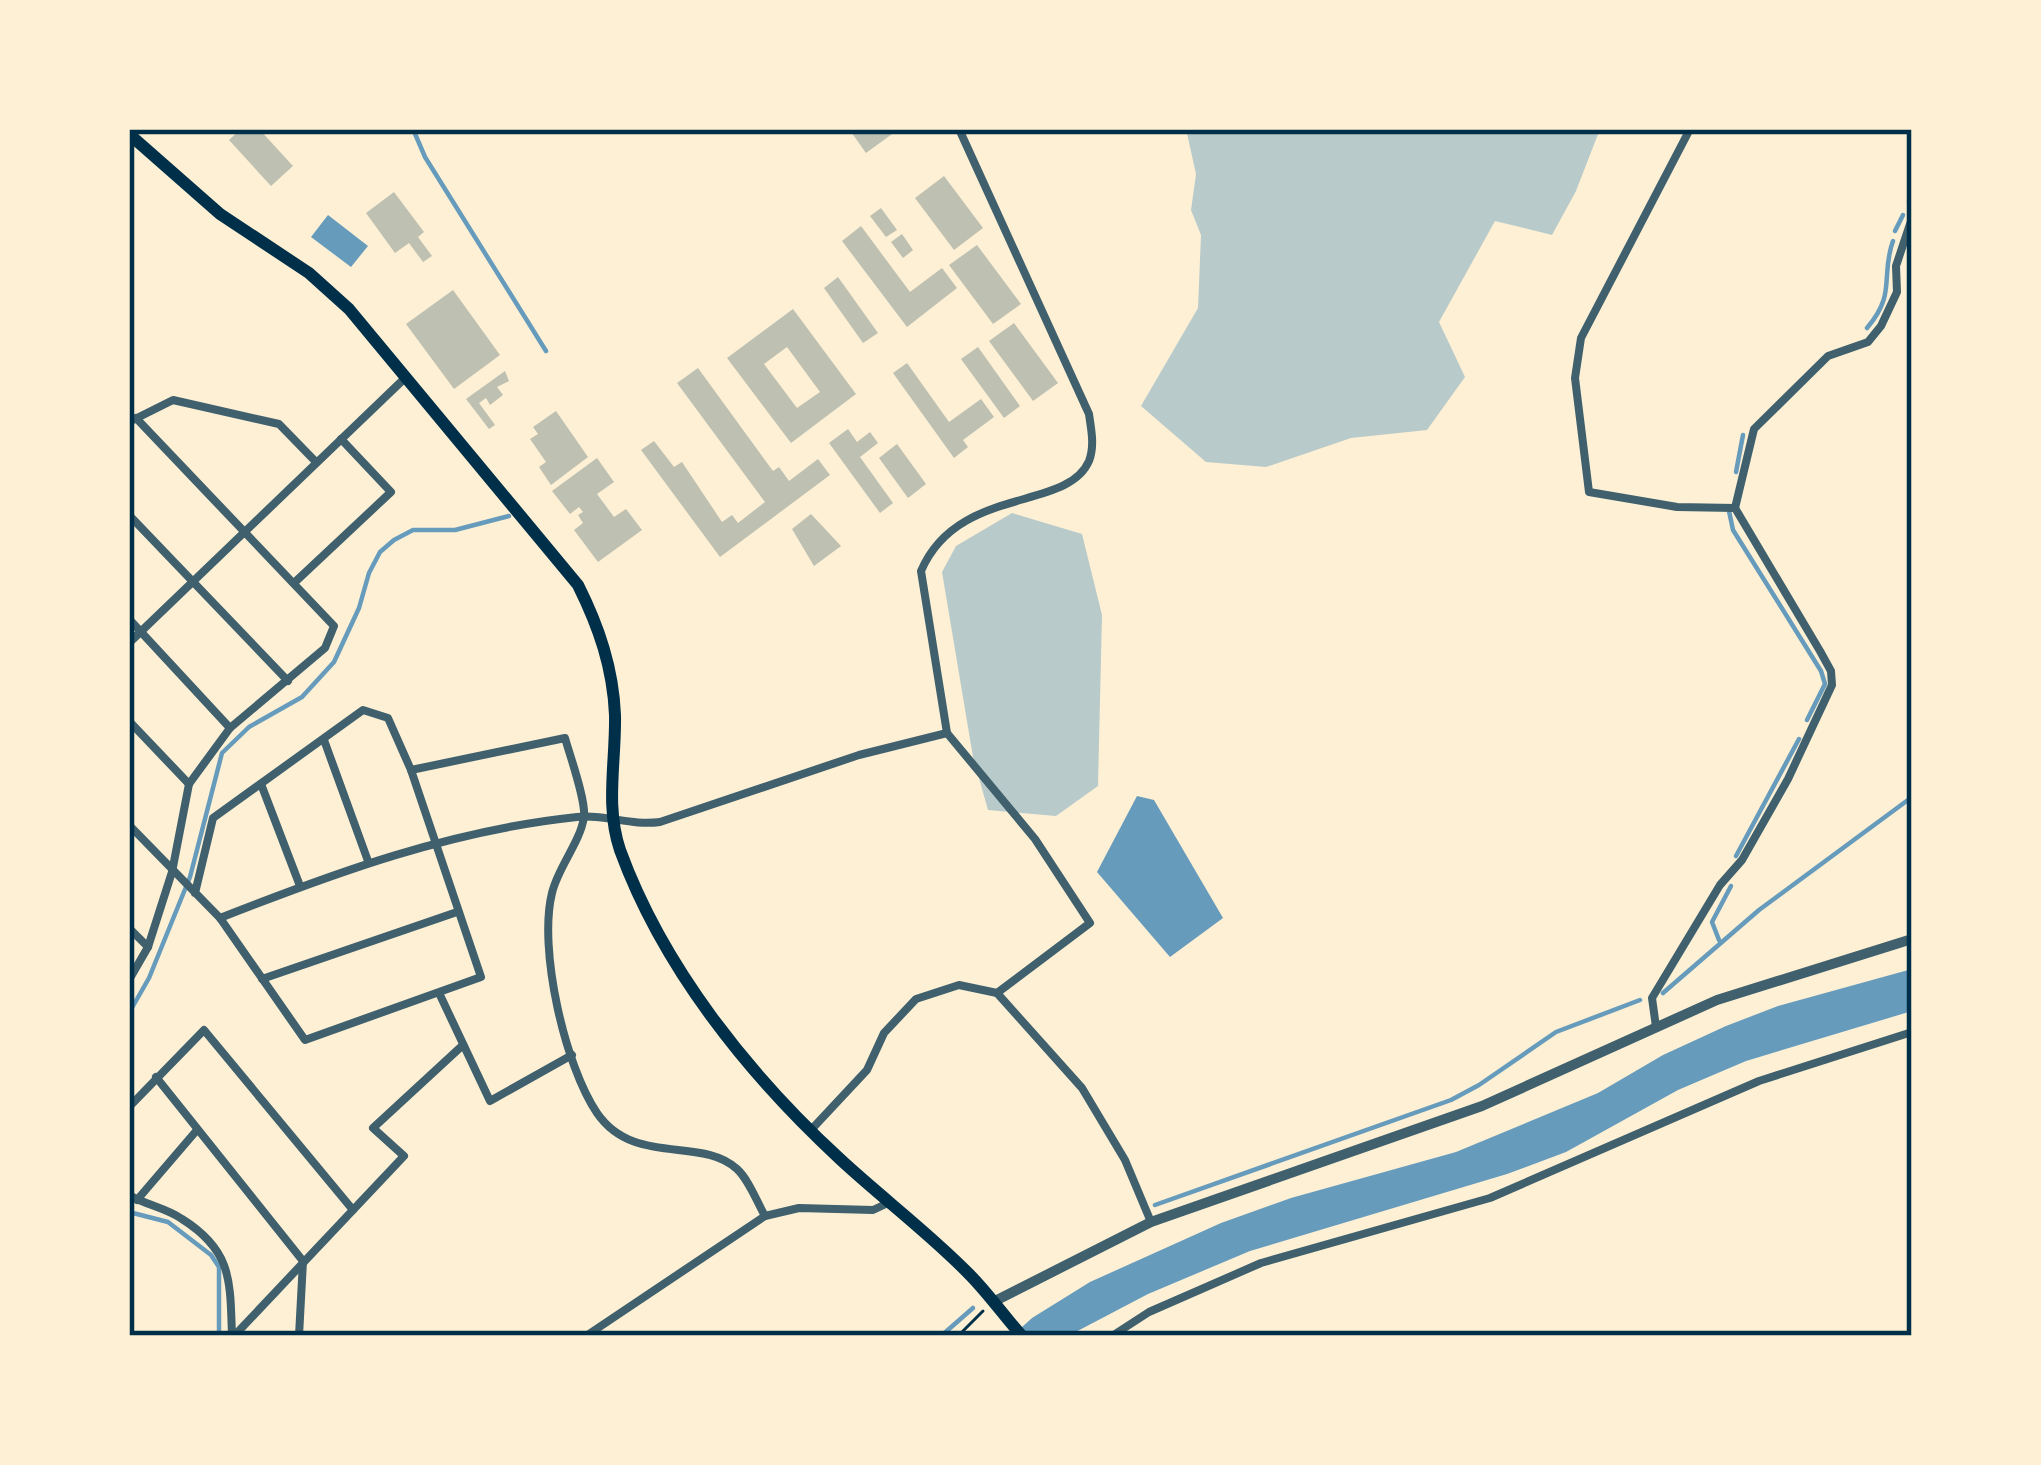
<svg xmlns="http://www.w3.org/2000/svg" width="2041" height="1465" font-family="'Nunito Sans',sans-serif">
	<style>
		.green { fill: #b9caca }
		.water { fill: #669bbc }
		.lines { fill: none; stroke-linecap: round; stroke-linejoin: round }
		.stream { stroke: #669bbc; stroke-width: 4.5 }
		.building { fill: #bec0b2; fill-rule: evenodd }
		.path { stroke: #003049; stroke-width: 3 }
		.minor { stroke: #3f606c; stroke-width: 8 }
		.tertiary { stroke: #3f606c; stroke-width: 10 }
		.secondary { stroke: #003049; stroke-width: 12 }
		.neatline { fill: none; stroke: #003049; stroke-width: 4.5 }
	</style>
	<rect width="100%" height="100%" fill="#fdf0d5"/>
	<g class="green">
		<polygon points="1186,129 1600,129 1576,191 1552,235 1495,221 1439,322 1465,377 1427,430 1351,438 1266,467 1206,462 1141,406 1198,308 1201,235 1191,210 1196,174"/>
		<polygon points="1012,513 1082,534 1102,615 1098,786 1056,816 988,810 973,757 942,572 956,546"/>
	</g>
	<g class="water">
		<polygon points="328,215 368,246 351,267 311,237"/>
		<polygon points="1137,796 1154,800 1223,918 1170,957 1097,872"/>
		<polygon points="1912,969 1912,1011 1746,1061 1678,1090 1566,1152 1507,1174 1250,1251 1148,1294 1068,1336 1012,1336 1032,1318 1090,1282 1221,1223 1291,1198 1456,1152 1598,1093 1663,1055 1726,1026 1778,1006"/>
	</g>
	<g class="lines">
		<g class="stream">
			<polyline points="413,129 425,157 546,351"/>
			<polyline points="1909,201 1912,195"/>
			<polyline points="1895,231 1903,215"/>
			<path d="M1867 328C1897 293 1880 277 1893 241"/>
			<polyline points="1736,472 1743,435"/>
			<polyline points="1729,511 1733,530 1821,671 1825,684 1807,720"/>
			<polyline points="1736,856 1799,739"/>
			<polyline points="1719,940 1712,922 1731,886"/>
			<polyline points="1663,993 1759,910 1912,797"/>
			<polyline points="129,1013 149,978 190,877 222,753 249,727 302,697 334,662 359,608 369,573 380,552 394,540 413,530 455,530 509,516"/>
			<polyline points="1155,1205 1451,1100 1479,1085 1556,1032 1640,1000"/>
			<polyline points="129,1212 168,1222 211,1255 219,1267 219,1336"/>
			<polyline points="941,1336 973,1308"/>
		</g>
	</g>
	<g class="building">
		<polygon points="241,129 259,129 293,166 271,186 229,140"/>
		<polygon points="849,129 899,129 866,153"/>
		<polygon points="944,176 983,228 954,250 915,198"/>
		<polygon points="394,192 424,232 418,237 432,256 423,262 409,243 395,253 366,213"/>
		<polygon points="881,208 897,230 886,237 870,216"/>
		<polygon points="861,226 910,292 942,268 957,288 907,327 842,241"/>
		<polygon points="902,234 913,250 903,258 891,242"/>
		<polygon points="977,245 1021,304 993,324 949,265"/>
		<polygon points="838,277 878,333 863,343 824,288"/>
		<polygon points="453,290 500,355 454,389 406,324"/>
		<path d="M793 309 856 394 791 443 727 358ZM787 347 820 392 797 408 764 364Z"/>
		<polygon points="1014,323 1058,383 1033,401 989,341"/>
		<polygon points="978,347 1020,406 1004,418 961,359"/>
		<polygon points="907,363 949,422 981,399 994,417 963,440 968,447 954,458 893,373"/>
		<polygon points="698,368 773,471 779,467 789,481 818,459 830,475 720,557 641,450 654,441 674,467 682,462 722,522 732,515 738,523 765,502 677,383"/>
		<polygon points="505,371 509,381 497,387 503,395 490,405 486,398 479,403 495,425 489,429 466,399"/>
		<polygon points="556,411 588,457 551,485 539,467 546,462 530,439 538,434 533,427"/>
		<polygon points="848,429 857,442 870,432 878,443 860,457 893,503 880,513 829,443"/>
		<polygon points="897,444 926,484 908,498 879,458"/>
		<polygon points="597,458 614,482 597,494 614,517 626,509 642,530 598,562 574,530 583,523 578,515 583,512 579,507 570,514 552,491"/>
		<polygon points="811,514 841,546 814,566 792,529"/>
	</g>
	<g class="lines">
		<polyline class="path" points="958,1336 983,1311"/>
		<g class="minor">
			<path d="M959 129 1089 414C1091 429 1095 445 1089 461 1067 512 958 485 921 571L947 733 1035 839 1090 923 997 993 1082 1088 1125 1160 1151 1222"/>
			<polyline points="1690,129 1581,338 1575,378 1589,492 1677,507 1735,508"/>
			<polyline points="129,422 173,400 279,424 316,462"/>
			<polyline points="1735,508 1754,429 1828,356 1868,342 1881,326 1897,292 1896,266 1912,218"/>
			<polyline points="129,515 288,681"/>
			<polyline points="294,583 391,492 341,439"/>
			<polyline points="129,619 230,728"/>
			<polyline points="129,643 405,378"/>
			<polyline points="129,721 189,784"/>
			<polyline points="324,740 368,861"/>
			<path d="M411 770 565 738C570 756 586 800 584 817 580 843 558 867 552 893 538 949 565 1066 597 1113 634 1167 702 1136 737 1169 749 1180 757 1202 765 1216"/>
			<polyline points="261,784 300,886"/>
			<polyline points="129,825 220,918 305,1040 481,977 411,770 388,718 363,710 213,818 195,893"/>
			<path d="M220 918C337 872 452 830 577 817 605 814 631 826 660 822L859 755 947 733"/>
			<polyline points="129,928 148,947"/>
			<polyline points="262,979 457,912"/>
			<polyline points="129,980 148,947 172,872 189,784 230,728 325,648 334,626 136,418"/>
			<polyline points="440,995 490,1101 572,1055"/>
			<polyline points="1656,1027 1652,998 1720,885 1742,860 1788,779 1832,685 1831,671 1820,651 1735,508"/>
			<polyline points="156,1077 303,1261 299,1336"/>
			<polyline points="129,1107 204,1030 353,1210"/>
			<polyline points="810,1131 867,1070 884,1033 916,999 959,985 997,993"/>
			<path d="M129 1195C146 1205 166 1208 182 1219 233 1251 230 1282 232 1336"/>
			<polyline points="137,1200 197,1130"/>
			<polyline points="234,1336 404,1156 373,1128 463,1045"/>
			<polyline points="586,1336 765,1216 799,1208 873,1210 888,1203"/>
			<polyline points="1112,1336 1149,1312 1261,1263 1490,1198 1759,1081 1912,1032"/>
		</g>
		<polyline class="tertiary" points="993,1302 1151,1222 1482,1106 1717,1000 1912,939"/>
		<path class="secondary" d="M129 134 220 214 309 273 349 309 578 585C599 627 613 668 615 715 616 761 605 806 620 850 663 968 749 1075 840 1159 882 1198 929 1233 969 1274 988 1293 1004 1316 1022 1336"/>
	</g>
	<rect width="2041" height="1465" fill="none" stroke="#fdf0d5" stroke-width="264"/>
	<rect x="132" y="132" width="1777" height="1201" class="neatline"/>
</svg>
